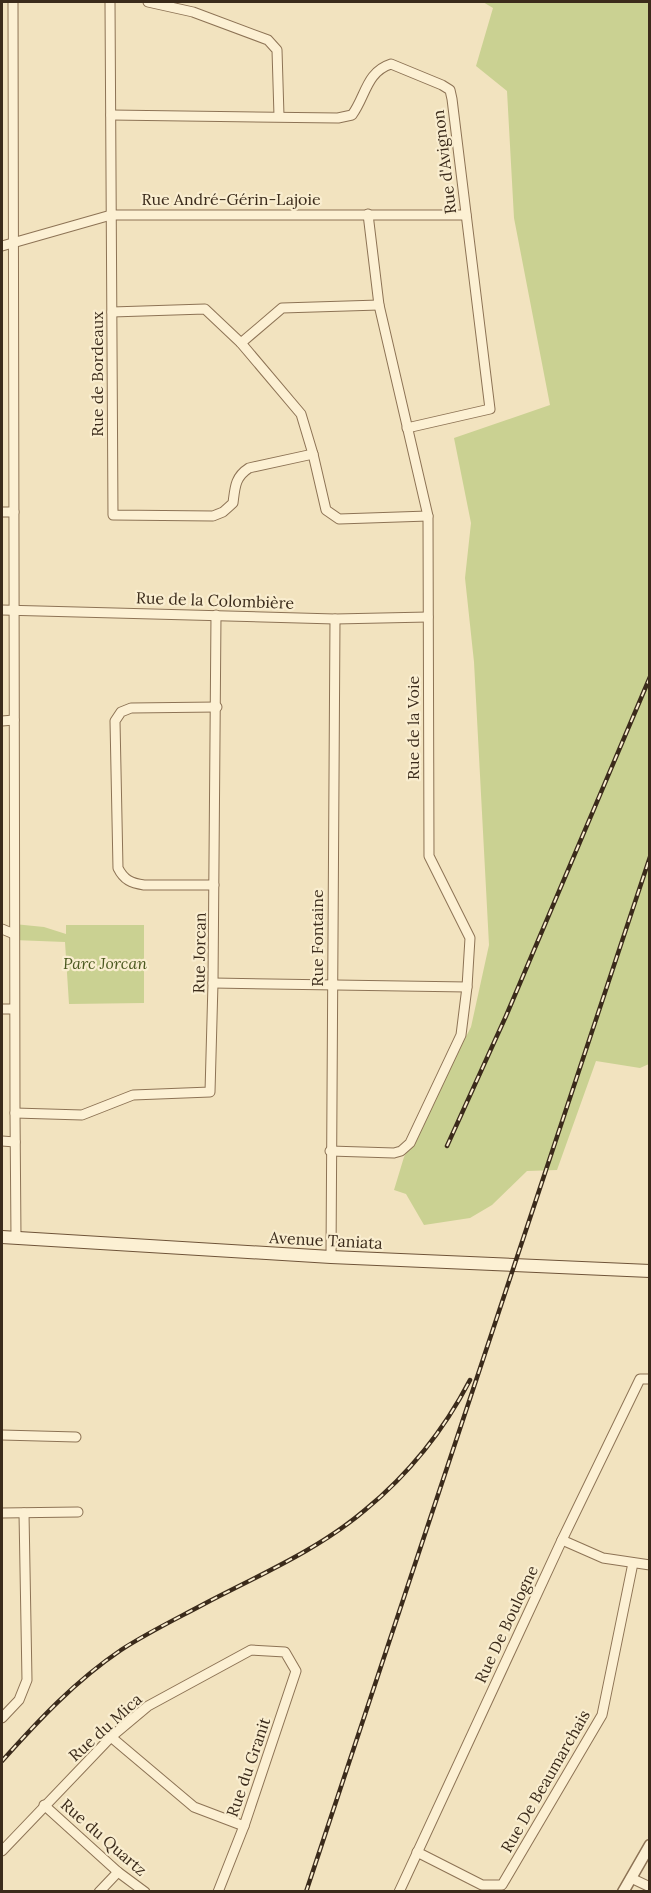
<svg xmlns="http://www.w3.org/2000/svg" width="651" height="1893" font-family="Lora,serif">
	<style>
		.green { fill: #cad192 }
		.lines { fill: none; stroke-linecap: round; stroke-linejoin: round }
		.minor-casing { stroke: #8d7355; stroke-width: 11 }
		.tertiary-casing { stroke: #8d7355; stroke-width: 13 }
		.secondary-casing { stroke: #6f5439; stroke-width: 14 }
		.minor { stroke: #fcf0d3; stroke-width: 9 }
		.tertiary { stroke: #fcf0d3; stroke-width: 10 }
		.secondary { stroke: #fcf0d3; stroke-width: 12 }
		.rail-casing { stroke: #3b2b1b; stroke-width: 4.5 }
		.rail { stroke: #f9edcf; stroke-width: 2; stroke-dasharray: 7; stroke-linecap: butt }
		.labels { text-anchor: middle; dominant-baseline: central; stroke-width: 4.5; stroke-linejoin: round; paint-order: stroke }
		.street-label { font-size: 16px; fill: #3b2b1b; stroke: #f9edcf }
		.park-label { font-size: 16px; font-style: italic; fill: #4b5920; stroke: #f9edcf }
	</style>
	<rect width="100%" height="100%" fill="#f2e3bf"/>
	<g class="green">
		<polygon points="462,2 649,2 649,1064 640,1068 596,1061 557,1170 527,1171 492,1205 470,1218 424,1225 406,1194 394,1190 404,1157 471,1027 489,945 474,662 465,578 471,523 454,438 550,405 514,218 507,91 476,66 493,8 483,2"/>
		<polygon points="14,924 44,927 66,934 66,925 144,925 144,1003 69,1004 65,942 14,940"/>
	</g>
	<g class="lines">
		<g class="minor-casing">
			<g id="minor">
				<polyline points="13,2 15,1113 16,1238"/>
				<path d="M110 2 113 515 213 516 223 512 233 503C235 487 235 477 249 468L313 454"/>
				<polyline points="148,2 193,12 268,40 277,50 279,116"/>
				<path d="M111 115 338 118 352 115C366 96 366 72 391 64L442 85 450 90 452 99 490 409 407 428"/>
				<polyline points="2,246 111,215 466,215"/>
				<polyline points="112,312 205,309 241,343 301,414 313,454 326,510 339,519 428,516"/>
				<polyline points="241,343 282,308 379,305"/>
				<polyline points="2,512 14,512"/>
				<polyline points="2,610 335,619 428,617"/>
				<polyline points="2,721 14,720"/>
				<path d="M214 885H144C131 883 124 880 118 868L115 721 121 712 131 708 217 707"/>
				<polyline points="2,929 14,934"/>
				<polyline points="213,983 467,987"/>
				<polyline points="2,1009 14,1009"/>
				<polyline points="15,1113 82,1115 133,1095 210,1092 213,983 216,615"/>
				<polyline points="2,1141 15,1142"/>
				<polyline points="330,1151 394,1153 401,1151 410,1143 461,1035 467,987 470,938 429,856 428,516 379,305 368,214"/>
				<polyline points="331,1257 335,619"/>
				<polyline points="2,1435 76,1437"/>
				<polyline points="2,1513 78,1512"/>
				<polyline points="562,1540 603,1558 650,1565"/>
				<polyline points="2,1718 19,1700 27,1680 24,1513"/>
				<polyline points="111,1737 194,1807 244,1826"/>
				<polyline points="44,1805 118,1872 145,1892"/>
				<polyline points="2,1851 111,1737 148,1706 251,1650 285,1652 296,1671 244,1826 218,1892"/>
				<polyline points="417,1852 482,1885 502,1885 602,1715 633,1563"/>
				<polyline points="631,1878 650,1887"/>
				<polyline points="99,1892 118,1872"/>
				<polyline points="399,1892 562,1540 640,1379 650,1379"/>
			</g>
		</g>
		<g class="tertiary-casing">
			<polyline id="tertiary" points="623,1892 650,1845"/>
		</g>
		<g class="secondary-casing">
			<polyline id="secondary" points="2,1237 331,1257 650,1271"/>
		</g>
		<use href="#minor" class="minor"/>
		<use href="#tertiary" class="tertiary"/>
		<use href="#secondary" class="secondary"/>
		<g class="rail-casing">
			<g id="rail">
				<polyline points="447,1146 506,1016 650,677"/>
				<path d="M2 1761C38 1721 75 1681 121 1650 147 1633 176 1619 204 1604 259 1575 318 1550 365 1510 409 1474 444 1430 470 1380"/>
				<polyline points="306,1892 650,857"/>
			</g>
		</g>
		<use href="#rail" class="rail"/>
	</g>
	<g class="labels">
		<g class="street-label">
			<text transform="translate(444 162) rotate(-97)">Rue d'Avignon</text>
			<text x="231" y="199">Rue André-Gérin-Lajoie</text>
			<text transform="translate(97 374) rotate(-90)">Rue de Bordeaux</text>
			<text transform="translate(215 600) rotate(2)">Rue de la Colombière</text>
			<text transform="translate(413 728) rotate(-90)">Rue de la Voie</text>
			<text transform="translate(317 938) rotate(-90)">Rue Fontaine</text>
			<text transform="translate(199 953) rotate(-89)">Rue Jorcan</text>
			<text transform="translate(326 1240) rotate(3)">Avenue Taniata</text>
			<text transform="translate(506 1624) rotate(-65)">Rue De Boulogne</text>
			<text transform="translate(105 1727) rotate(-42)">Rue du Mica</text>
			<text transform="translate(248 1767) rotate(-71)">Rue du Granit</text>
			<text transform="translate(545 1781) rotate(-60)">Rue De Beaumarchais</text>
			<text transform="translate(104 1837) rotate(41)">Rue du Quartz</text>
		</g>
		<g class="park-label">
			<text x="105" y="963">Parc Jorcan</text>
		</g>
	</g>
	<rect width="651" height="1893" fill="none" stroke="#3b2b1b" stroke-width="6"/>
</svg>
